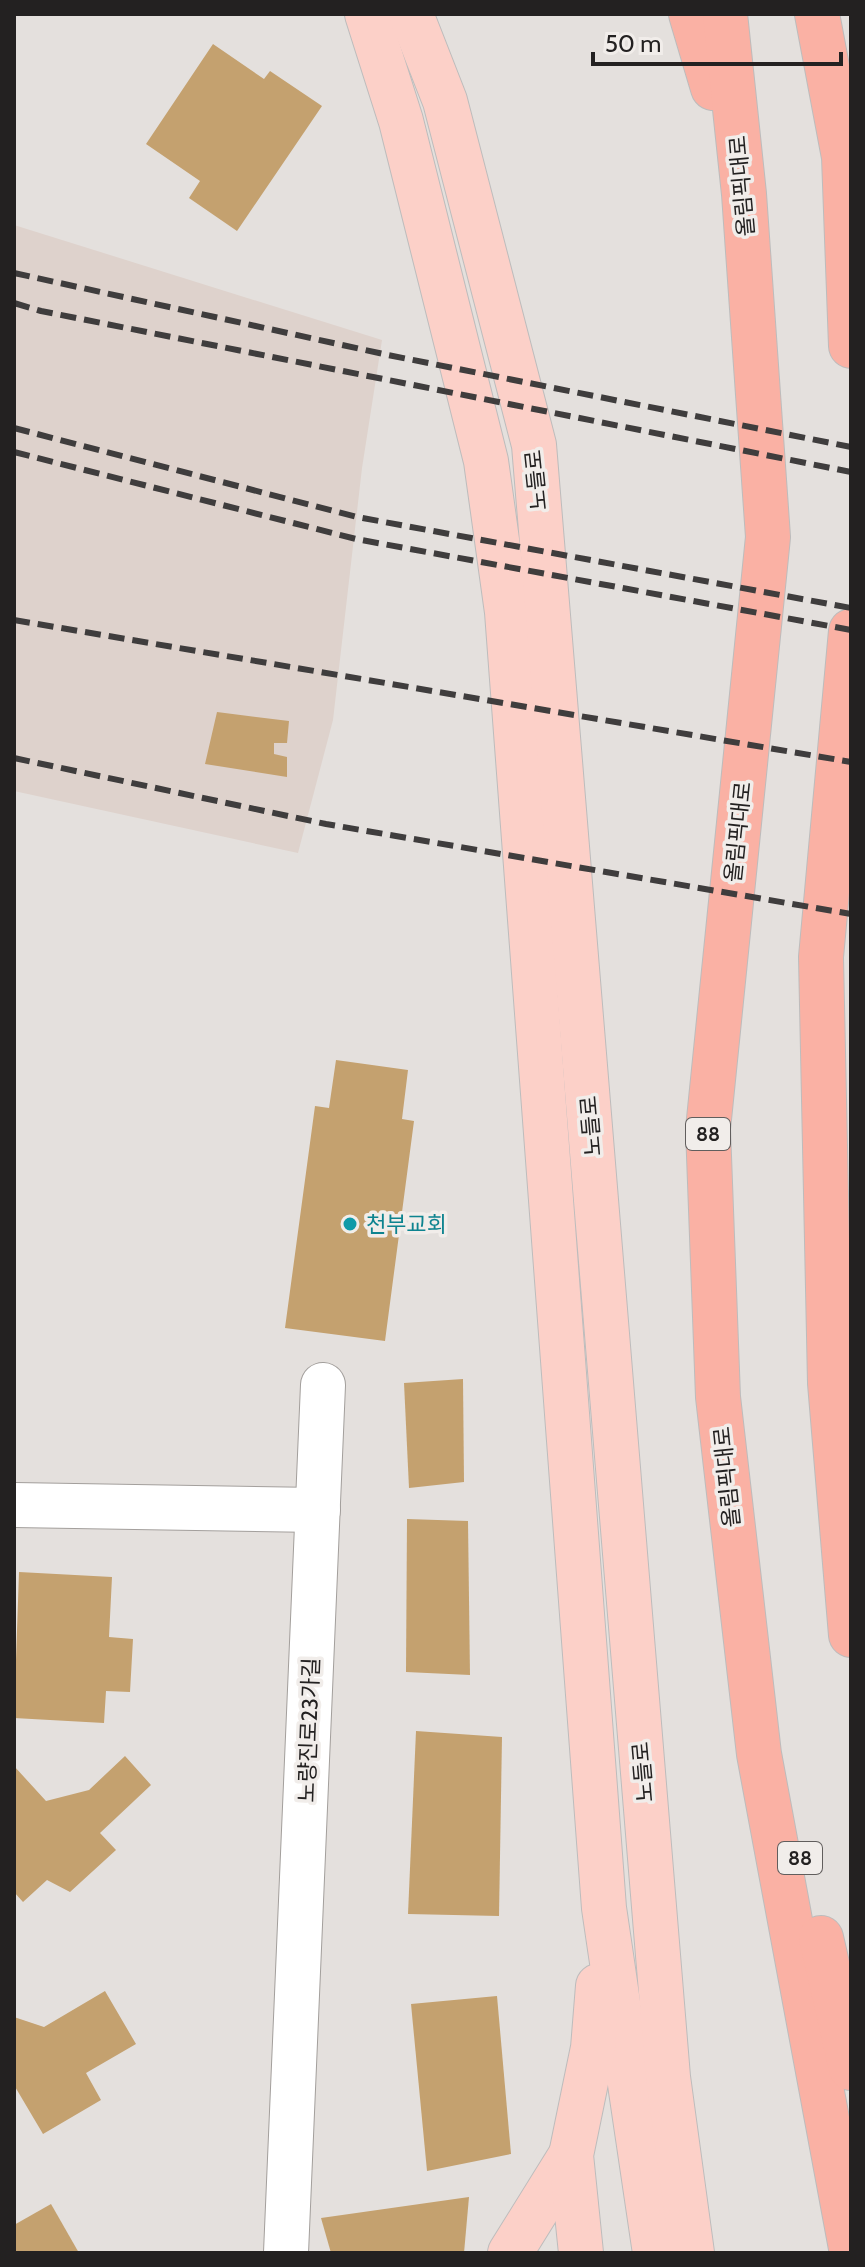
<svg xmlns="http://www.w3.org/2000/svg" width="865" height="2267" font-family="Cabin,'Noto Sans KR',sans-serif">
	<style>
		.built { fill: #ded2cc }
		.building { fill: #c4a16f }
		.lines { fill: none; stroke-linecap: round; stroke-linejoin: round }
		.minor-casing { stroke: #a39f9c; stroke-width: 46 }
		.major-casing { stroke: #bdbcbc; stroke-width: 46 }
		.highway-casing { stroke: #bdbcbc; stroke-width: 46 }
		.minor { stroke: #fff; stroke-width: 44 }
		.major { stroke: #fcd0c8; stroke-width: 44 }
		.highway { stroke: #fab1a4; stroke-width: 44 }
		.rail { stroke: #3f3d3d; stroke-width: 6; stroke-dasharray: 16 8; stroke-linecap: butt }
		.culture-dot { fill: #0f9aa8; stroke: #f1edea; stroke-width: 3 }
		.labels { text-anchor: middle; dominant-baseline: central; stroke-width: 7; stroke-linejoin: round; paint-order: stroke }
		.shield { fill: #f1edea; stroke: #615e5d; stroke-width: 2 }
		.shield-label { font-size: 20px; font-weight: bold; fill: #232121 }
		.street-label { font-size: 22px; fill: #232121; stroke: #f1edea }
		.culture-label { font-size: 22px; fill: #0d838f; stroke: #f1edea; text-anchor: start }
	</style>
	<rect width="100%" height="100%" fill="#e4e0dd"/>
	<polygon class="built" points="14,225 382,340 362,468 333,720 298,853 14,791"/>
	<g class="building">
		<polygon points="213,44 264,79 270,71 322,106 237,231 189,198 200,181 146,144"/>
		<polygon points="217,712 289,721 287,743 274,743 274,754 287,757 287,777 205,764"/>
		<polygon points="336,1060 408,1070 402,1119 414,1121 385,1341 285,1328 315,1106 329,1108"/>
		<polygon points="463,1379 464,1482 409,1488 404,1383"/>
		<polygon points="407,1519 468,1521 470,1675 406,1672"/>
		<polygon points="19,1572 112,1577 109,1637 133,1639 130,1692 106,1691 104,1723 14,1718"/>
		<polygon points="416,1731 502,1737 499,1916 408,1914"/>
		<polygon points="125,1756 151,1785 100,1833 116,1850 70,1892 47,1880 23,1902 14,1892 14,1766 46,1801 89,1790"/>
		<polygon points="105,1991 136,2044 86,2073 101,2100 43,2134 14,2085 14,2017 44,2027"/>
		<polygon points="497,1996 511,2154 427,2171 411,2004"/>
		<polygon points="469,2197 464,2253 331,2253 321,2218"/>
		<polygon points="51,2204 79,2253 14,2253 14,2225"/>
	</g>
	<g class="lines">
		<g class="minor-casing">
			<g id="minor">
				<polyline points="14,1505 318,1510"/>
				<polyline points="286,2253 323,1385"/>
			</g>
		</g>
		<g class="major-casing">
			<g id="major">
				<polyline points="367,14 401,121 486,461 507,612 604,1908 655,2253"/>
				<polyline points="411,14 445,101 534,445 668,2077 692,2253"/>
				<polyline points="510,2253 571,2155"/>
				<polyline points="581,2253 571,2155 593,2048 598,1986"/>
			</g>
		</g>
		<g class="highway-casing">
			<g id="highway">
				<polyline points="691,14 713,88"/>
				<polyline points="725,14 744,194 768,537 708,1129 718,1397 759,1754 851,2248"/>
				<polyline points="817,14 844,157 851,346"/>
				<polyline points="851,631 821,957 830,1383 851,1635"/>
				<polyline points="821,1938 851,2068"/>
			</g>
		</g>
		<use href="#minor" class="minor"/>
		<use href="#major" class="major"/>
		<use href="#highway" class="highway"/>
		<g class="rail">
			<polyline points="14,273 388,355 851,447"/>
			<polyline points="14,303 41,311 851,472"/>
			<polyline points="14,428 357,517 851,608"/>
			<polyline points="14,452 356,539 851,630"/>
			<polyline points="14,620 851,762"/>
			<polyline points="14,758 326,824 851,914"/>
		</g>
	</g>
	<circle class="culture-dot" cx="350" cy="1224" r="8"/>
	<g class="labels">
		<g class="shield">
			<rect x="686" y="1118" width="44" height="32" rx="6"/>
			<rect x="778" y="1842" width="44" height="32" rx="6"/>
		</g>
		<g class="shield-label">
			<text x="708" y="1134">88</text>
			<text x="800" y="1858">88</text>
		</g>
		<g class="street-label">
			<text transform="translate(742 186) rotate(-95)">올림픽대로</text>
			<text transform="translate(536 480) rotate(-96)">노들로</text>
			<text transform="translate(738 832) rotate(-84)">올림픽대로</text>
			<text transform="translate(591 1126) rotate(-95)">노들로</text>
			<text transform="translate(727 1477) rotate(-96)">올림픽대로</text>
			<text transform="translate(309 1730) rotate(-88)">노량진로23가길</text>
			<text transform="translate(643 1772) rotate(-95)">노들로</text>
		</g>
		<g class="culture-label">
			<text x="366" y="1224">천부교회</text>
		</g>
	</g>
	<rect width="865" height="2267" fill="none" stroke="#232121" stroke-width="32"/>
	<path d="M593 52v12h248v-12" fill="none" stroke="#232121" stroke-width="4"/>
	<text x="605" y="52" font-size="24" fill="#232121" stroke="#f1edea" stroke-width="6" paint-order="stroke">50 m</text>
</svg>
